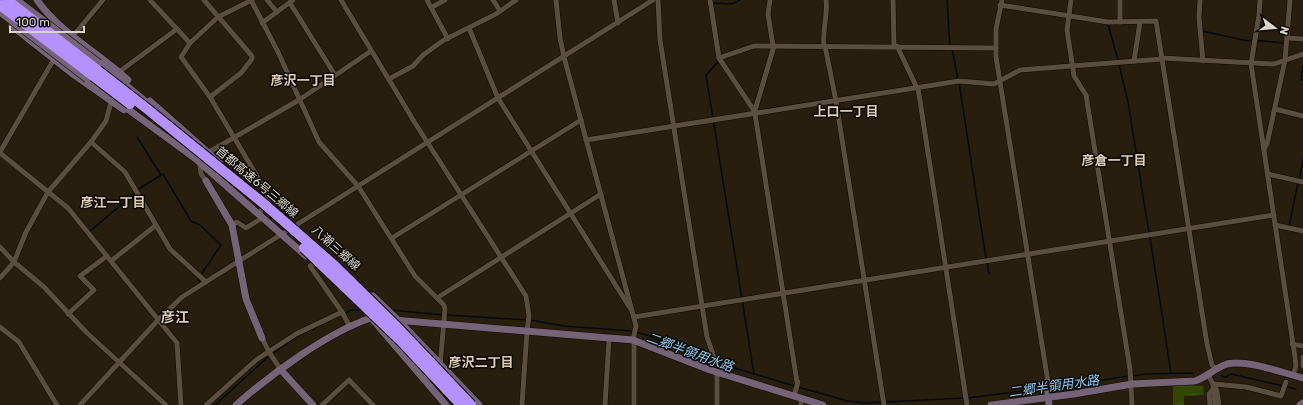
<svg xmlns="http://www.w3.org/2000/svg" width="1303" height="405" font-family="Rubik,'Noto Sans JP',sans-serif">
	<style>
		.grass { fill: url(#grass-tufts) }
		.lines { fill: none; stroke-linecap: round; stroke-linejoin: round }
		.stream { stroke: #020a11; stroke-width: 1.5 }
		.street-casing { stroke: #100800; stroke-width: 6 }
		.secondary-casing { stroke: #100800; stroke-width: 8 }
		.street { stroke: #5a4f3e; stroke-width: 5 }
		.secondary { stroke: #756377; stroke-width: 7 }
		.secondary-bridge-casing { stroke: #100800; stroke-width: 8; stroke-linecap: butt }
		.highway-bridge-casing { stroke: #100800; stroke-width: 12; stroke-linecap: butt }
		.secondary-bridge { stroke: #756377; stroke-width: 7 }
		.highway-bridge { stroke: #b491fd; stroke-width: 10 }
		.labels { text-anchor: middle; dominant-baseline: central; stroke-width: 3; stroke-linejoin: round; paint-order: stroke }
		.street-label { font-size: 12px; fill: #dad4ca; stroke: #0d0904 }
		.neighbourhood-label { font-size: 13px; font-weight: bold; fill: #dbcfbb; stroke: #0d0904 }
		.water-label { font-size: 13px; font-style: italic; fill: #8bcbf6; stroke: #0d0904 }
		.quarter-label { font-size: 14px; font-weight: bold; fill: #dbcfbb; stroke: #0d0904 }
	</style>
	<defs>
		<pattern id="grass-tufts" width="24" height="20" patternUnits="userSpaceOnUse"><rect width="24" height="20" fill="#324700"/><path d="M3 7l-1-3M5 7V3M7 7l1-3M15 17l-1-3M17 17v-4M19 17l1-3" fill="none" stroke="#4f6124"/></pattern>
	</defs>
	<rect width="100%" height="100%" fill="#271e0e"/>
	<polygon class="grass" points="1187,385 1203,386 1204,395 1184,396 1184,405 1173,405 1173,386"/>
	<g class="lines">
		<g class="stream">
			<polyline points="947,0 950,46"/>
			<polyline points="713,3 731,4 740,0"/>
			<polyline points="1108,24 1118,60"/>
			<polyline points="1202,31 1248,41 1252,40 1284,43"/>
			<polyline points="952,49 958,79"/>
			<polyline points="719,61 706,75 754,374"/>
			<polyline points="1119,64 1128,102 1149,233"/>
			<polyline points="1303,66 1301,79 1303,80"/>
			<polyline points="959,82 986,259"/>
			<polyline points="137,137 161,175"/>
			<polyline points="1299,180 1303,160"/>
			<polyline points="137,190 163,174 191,221 200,225 221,245 198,279 201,283"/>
			<polyline points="1289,226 1298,183"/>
			<polyline points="89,232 135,193"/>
			<polyline points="1150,237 1171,373"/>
			<polyline points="987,262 989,274"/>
			<polyline points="391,310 443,315"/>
			<polyline points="344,314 351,310 363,310"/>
			<polyline points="159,315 164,310"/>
			<polyline points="447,315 527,320"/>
			<polyline points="530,320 564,326 632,331 647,335 710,361"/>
			<polyline points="272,354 298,336 326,322"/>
			<polyline points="714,362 795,386"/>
			<polyline points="1133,376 1146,374 1193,373"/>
			<polyline points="1221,376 1226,377 1231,374 1296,389"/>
			<polyline points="798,387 848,401 866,403 964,398"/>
			<polyline points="1049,388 1129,376"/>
			<polyline points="968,398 1046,388"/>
			<polyline points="215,405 269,356"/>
		</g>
		<g class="street-casing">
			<g id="street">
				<polyline points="150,0 190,43 181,57 210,97 267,193 268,202 260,212 260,216"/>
				<polyline points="204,0 252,56 252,59 241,73 210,97"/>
				<polyline points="251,0 278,52 319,142 358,186 415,276 444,305 445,309 440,366"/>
				<polyline points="267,0 277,12"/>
				<polyline points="341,0 415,123 526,296 529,316 527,331 522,405"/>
				<polyline points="427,0 448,39"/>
				<polyline points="493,0 500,11"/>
				<polyline points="556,0 560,38 564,57 636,326 633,340"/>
				<polyline points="614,0 618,23"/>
				<polyline points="658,0 660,40 707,337 714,357 710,370"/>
				<polyline points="710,0 719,58 755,112"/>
				<polyline points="770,0 768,14 773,46"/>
				<polyline points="893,0 894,46"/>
				<polyline points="1002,0 996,29 996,57 1048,382"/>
				<polyline points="1071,0 1067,30 1074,76 1086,95 1130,369 1132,405"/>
				<polyline points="1200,0 1199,18 1203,61"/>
				<polyline points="1260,0 1259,15 1251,64 1295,357 1296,366 1293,375"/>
				<polyline points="290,3 335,75"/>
				<polyline points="1000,5 1108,22 1156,21 1207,344 1212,365 1216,369"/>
				<polyline points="432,7 445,0"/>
				<polyline points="1120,22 1120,0"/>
				<polyline points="262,23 293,0"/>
				<polyline points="469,28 498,98 630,308"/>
				<polyline points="73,36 103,0"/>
				<polyline points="1288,38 1303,39"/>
				<polyline points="190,43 218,17 252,0"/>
				<path d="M824 46C822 30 828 16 826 0"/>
				<polyline points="825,46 836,101"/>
				<polyline points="897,46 917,88"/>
				<polyline points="719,58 754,46 996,48"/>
				<polyline points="1162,58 1274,64 1303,54"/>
				<polyline points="1134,61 1140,22"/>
				<polyline points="119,72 177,29"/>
				<polyline points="389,79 413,66 423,55 444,40 496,14 516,0"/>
				<polyline points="918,88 967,405"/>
				<polyline points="836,101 884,405"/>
				<polyline points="111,102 106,121 91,142 125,172 170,249 206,282"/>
				<polyline points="1275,109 1303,116"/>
				<polyline points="754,114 774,46"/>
				<polyline points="755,114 797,382"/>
				<polyline points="586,140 959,81 994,84 1020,70 1162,59"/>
				<polyline points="1264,149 1267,144 1285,60 1290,0"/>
				<polyline points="0,152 54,59"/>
				<polyline points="209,152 299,100 371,51"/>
				<polyline points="0,153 68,208 177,343 181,405"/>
				<polyline points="200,166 201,174 206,181"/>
				<polyline points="1268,174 1303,182"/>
				<polyline points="232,225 237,222 246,228 262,218"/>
				<polyline points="1275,225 1303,231"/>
				<polyline points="392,238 581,120"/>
				<polyline points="0,247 14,262 44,287 86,332 166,405"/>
				<polyline points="111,261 155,226"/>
				<polyline points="313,263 310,266 342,312 350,327"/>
				<polyline points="0,278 14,262 26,232 48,192 91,142"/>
				<polyline points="437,298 601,194"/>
				<polyline points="68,314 94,290 80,276 107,256"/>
				<polyline points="634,317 1274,215"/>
				<polyline points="0,327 19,342 57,405"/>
				<polyline points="262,338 269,352 281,370"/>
				<polyline points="634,340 634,405"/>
				<polyline points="1292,344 1303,346"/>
				<polyline points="1303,357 1303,366"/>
				<polyline points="717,372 717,405"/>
				<polyline points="1208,375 1213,384 1215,405"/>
				<polyline points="794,396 798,382"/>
				<polyline points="801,398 801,405"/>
				<polyline points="80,405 159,319 182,297 653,0"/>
				<polyline points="206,405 256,360 296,334 342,312"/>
				<polyline points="322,405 349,380 373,405"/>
				<polyline points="605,405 609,339"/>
				<polyline points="1210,405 1209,394 1213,389"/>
				<polyline points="1219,405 1217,391 1213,384 1246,387 1281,396 1286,382"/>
			</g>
		</g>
		<g class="secondary-casing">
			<g id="secondary">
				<path d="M37 0C60 33 98 52 128 80"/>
				<polyline points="12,26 74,75 124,110"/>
				<polyline points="99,63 151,106"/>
				<polyline points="87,79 197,160 306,256"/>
				<polyline points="150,101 220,163"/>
				<polyline points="206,181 232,225 246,299 262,338"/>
				<polyline points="373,296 398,320 479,405"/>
				<polyline points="373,320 446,405"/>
				<polyline points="281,370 313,405"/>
				<polyline points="1047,382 1049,405"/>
				<path d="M236 405C270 375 328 332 371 318L633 340 710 370 823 405"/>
				<path d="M991 405 1074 394 1132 384 1195 381C1207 377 1215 368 1227 364 1247 359 1283 373 1303 378"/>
				<polyline points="1300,405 1303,403"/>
			</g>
		</g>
		<use href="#street" class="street"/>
		<use href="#secondary" class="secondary"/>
		<g class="secondary-bridge-casing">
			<g id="secondary-bridge">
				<polyline points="17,0 99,63"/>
				<polyline points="0,12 87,79"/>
			</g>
		</g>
		<g class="highway-bridge-casing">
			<g id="highway-bridge">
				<polyline points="7,0 146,108 263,203 334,265 395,325 471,405"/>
				<polyline points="0,5 130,104"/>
				<polyline points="304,248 402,342 461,405"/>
			</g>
		</g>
		<use href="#secondary-bridge" class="secondary-bridge"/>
		<use href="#highway-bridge" class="highway-bridge"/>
	</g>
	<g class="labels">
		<g class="street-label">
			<text transform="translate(257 182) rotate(40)">首都高速6号三郷線</text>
			<text transform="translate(336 248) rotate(42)">八潮三郷線</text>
		</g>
		<g class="neighbourhood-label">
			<text x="303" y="80">彦沢一丁目</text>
			<text x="846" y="111">上口一丁目</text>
			<text x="1114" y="160">彦倉一丁目</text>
			<text x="113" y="202">彦江一丁目</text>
			<text x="481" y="362">彦沢二丁目</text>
		</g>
		<g class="water-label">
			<text transform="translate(690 352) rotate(20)">二郷半領用水路</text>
			<text transform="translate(1054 386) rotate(-8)">二郷半領用水路</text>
		</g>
		<g class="quarter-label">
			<text x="175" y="317">彦江</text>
		</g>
	</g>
	<g transform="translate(1275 28) rotate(106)" stroke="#0d0904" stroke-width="3" paint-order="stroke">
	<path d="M0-3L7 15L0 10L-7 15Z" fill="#dad4ca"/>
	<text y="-6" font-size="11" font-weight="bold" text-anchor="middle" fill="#dad4ca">N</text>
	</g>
	<path d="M10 26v6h74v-6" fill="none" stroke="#dad4ca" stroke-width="2"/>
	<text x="16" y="26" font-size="12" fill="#dad4ca" stroke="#0d0904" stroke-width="3" paint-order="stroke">100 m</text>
</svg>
